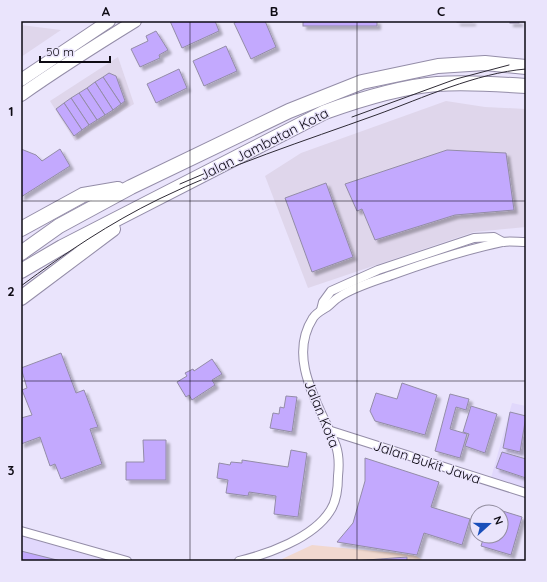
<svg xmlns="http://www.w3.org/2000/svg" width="547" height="582" font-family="Quicksand,sans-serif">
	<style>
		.commercial { fill: #dfd6eb }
		.built { fill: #e1d8fc }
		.medical { fill: #f1d8cf }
		.building { fill: #c3a9fe; stroke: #938ca7; filter: url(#shadow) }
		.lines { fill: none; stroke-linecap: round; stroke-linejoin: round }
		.minor-casing { stroke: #948da8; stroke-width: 10 }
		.secondary-casing { stroke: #948da8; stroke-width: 14 }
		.trunk-casing { stroke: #948da8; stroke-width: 16 }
		.minor { stroke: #fff; stroke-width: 8 }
		.secondary { stroke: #fff; stroke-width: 12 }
		.trunk { stroke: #fff; stroke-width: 14 }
		.tram { stroke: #2f2b36; stroke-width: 1 }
		.grid { fill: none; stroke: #0d0a13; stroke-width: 1; stroke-opacity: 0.55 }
		.labels { text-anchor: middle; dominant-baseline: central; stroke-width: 3; stroke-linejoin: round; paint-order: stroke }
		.street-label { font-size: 14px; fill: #0d0a13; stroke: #eae4fc }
		.neatline { fill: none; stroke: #0d0a13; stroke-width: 1.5 }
		.grid-label { font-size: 13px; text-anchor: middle; font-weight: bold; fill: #0d0a13 }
	</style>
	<defs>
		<filter id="shadow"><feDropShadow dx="3.5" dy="3.5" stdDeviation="1" flood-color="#0004"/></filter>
	</defs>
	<rect width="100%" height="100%" fill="#eae4fc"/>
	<g class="commercial">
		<polygon points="21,25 61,30 21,57"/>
		<polygon points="118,57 134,104 75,141 50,101"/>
		<polygon points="446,101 485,107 526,109 526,227 474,232 308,288 265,176 301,153"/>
	</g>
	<g class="built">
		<polygon points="512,403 526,406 526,489 491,478"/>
		<polygon points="21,536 84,554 112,561 21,561"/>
	</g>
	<polygon class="medical" points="312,545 395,553 416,556 424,561 283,561 282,559"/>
	<g class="building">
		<polygon points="170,21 215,21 219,31 182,48"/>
		<polygon points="238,21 265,21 276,47 251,59 234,23"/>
		<rect x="303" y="21" width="74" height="5"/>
		<rect x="457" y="21" width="15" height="1"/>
		<rect x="510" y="21" width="9" height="2"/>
		<polygon points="156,31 168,50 159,55 160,58 140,67 131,49 148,41 146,36"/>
		<polygon points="226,46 237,71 204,86 193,61"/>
		<polygon points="179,69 187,88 156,103 147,84"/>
		<polygon points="109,73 116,76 125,101 121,104 103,77"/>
		<polygon points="103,77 121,104 113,110 95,82"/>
		<polygon points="95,82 113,110 105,115 87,88"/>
		<polygon points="87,88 105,115 97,120 79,93"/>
		<polygon points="79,93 97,120 89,125 71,98"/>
		<polygon points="71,98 89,125 82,130 64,103"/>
		<polygon points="64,103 82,130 74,136 56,109"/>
		<polygon points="21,149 36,155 42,161 60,149 70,166 21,197"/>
		<polygon points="447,150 506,153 514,210 455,215 375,240 362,209 357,211 345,184"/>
		<polygon points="326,183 353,257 312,272 285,198"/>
		<polygon points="61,353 76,393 84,390 98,427 90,429 102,464 61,479 55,464 50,466 40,437 21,444 21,418 32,415 22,390 27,388 21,368"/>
		<polygon points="212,359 222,374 212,380 215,385 192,400 189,395 186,397 177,382 187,376 185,373 193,369 194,371"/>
		<polygon points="402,383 437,395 425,435 375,421 370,411 376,393 397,399"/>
		<polygon points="450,394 469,399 466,410 456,407 450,429 467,434 460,458 435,451"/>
		<polygon points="286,396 297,397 292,432 270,428 273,413 279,414 280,407 284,408"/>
		<polygon points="471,406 497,414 485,453 465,446 469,434 463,432"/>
		<polygon points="510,412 526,416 520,452 503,448"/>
		<polygon points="143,440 166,440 166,480 126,480 126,462 144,462"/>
		<polygon points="291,450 307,453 298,517 274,514 276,496 249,492 248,496 226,493 228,480 217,478 219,463 230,465 231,462 242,463 242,460 288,467"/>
		<polygon points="502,452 526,459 526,478 496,468"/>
		<polygon points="365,458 439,482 431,507 470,519 462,545 424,533 417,555 337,542 353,523 365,481"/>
		<polygon points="493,508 522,517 511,555 481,546 484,536 501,536 501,512 491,512"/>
		<polygon points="21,551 61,561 21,561"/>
		<polygon points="407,557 407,561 353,561"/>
	</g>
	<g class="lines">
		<g class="minor-casing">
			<g id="minor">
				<polyline points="321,310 323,302 331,291 378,270 474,238 494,237 503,242"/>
				<polyline points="328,430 526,493"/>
				<polyline points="21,531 127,561"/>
				<path d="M239 561C268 554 313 538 330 511 337 501 338 488 338 476 339 467 339 455 336 446 321 407 286 360 313 318 316 313 322 310 327 307 331 304 334 300 339 297 354 287 375 281 392 275 428 262 464 250 502 242 509 241 518 242 526 242"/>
			</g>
		</g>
		<g class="secondary-casing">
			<g id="secondary">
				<polyline points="21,80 109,21"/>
				<path d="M21 95C58 69 96 45 135 21"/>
			</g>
		</g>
		<g class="trunk-casing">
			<g id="trunk">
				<polyline points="21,229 83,195 118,189"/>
				<polyline points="21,253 59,226 131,187 289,111 362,82 438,66 485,63 526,67"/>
				<path d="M21 271 62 247 325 112C361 99 399 87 437 84 467 82 497 84 526 86"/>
				<polyline points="21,298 113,229"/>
			</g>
		</g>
		<use href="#minor" class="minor"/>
		<use href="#secondary" class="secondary"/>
		<use href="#trunk" class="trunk"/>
		<g class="tram">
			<polyline points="352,117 456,79 509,65"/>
			<polyline points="180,184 208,172"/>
			<path d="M21 286C65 253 110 223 159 199 229 165 304 141 376 115 423 98 476 73 526 69"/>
		</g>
	</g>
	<path class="grid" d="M190 21V561M357 21V561M21 201H526M21 381H526"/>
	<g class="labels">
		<g class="street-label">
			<text transform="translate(264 144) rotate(-27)">Jalan Jambatan Kota</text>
			<text transform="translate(322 414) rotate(68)">Jalan Kota</text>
			<text transform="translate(427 462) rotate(18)">Jalan Bukit Jawa</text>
		</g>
	</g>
	<rect width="547" height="582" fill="none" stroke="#eae4fc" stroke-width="44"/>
	<g transform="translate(489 524) rotate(69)"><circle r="19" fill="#eae4fc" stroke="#928d9f"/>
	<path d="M0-3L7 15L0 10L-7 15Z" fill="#194eba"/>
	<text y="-6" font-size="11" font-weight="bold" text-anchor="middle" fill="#0d0a13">N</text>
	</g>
	<path d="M40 56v6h70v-6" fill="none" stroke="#0d0a13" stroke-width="2"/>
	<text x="46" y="56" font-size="12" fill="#0d0a13" stroke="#eae4fc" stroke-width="3" paint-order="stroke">50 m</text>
	<rect x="22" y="22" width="503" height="538" class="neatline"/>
	<g class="grid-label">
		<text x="106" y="16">A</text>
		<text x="274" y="16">B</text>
		<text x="441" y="16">C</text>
		<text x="11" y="116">1</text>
		<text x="11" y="296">2</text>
		<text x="11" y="475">3</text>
	</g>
</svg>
